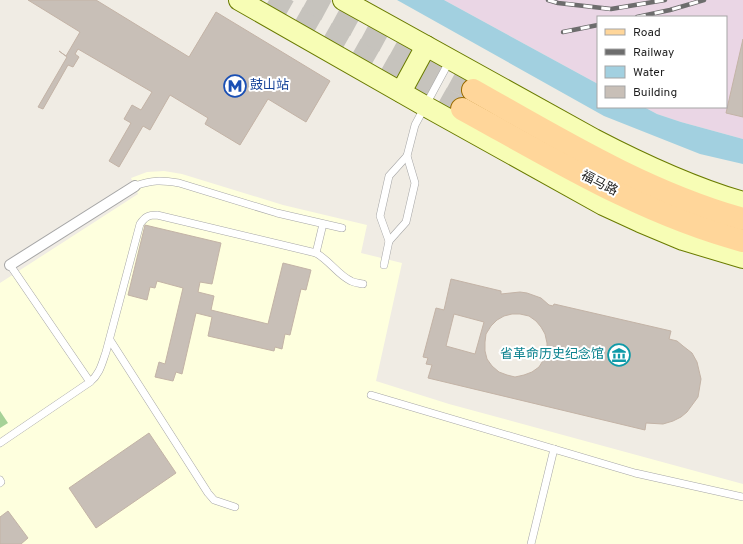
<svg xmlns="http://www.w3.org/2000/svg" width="743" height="544" font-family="Overpass,'Noto Sans SC',sans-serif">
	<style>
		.industrial { fill: #ead6e5 }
		.education { fill: #feffde }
		.forest { fill: #a6d297 }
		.water { fill: #a2d0e0 }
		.building { fill: #c8bfb7; stroke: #c3b3a6; fill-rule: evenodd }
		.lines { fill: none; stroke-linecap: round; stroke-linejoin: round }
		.primary-tunnel { stroke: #c6c3bd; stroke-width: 22; stroke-dasharray: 22 11; stroke-linecap: butt }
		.service-casing { stroke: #a6a6a6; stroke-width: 8 }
		.pedestrian-casing { stroke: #a6a6a6; stroke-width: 12 }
		.secondary-casing { stroke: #6a7b00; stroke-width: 22 }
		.primary-casing { stroke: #996b00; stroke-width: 24 }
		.service { stroke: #fff; stroke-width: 7 }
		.pedestrian { stroke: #fff; stroke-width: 10 }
		.secondary { stroke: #f7fdb5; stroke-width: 20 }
		.primary { stroke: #ffd69a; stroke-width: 22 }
		.rail-casing { stroke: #6d6d6d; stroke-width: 4.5 }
		.rail { stroke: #fff; stroke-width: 3; stroke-dasharray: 9; stroke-linecap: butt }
		.labels { text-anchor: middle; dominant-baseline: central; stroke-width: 4; stroke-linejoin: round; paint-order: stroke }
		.transit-label { font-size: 13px; fill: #164399; stroke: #fff; text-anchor: start }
		.street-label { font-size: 13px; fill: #1f1f1f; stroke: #fff }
		.culture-label { font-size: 13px; fill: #0d838f; stroke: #fff; text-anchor: end }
	</style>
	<rect width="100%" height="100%" fill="#f0ece4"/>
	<polygon class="industrial" points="444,0 743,0 743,139 681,122 657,114 644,107 726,107 726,17 598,17 598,84"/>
	<polygon class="education" points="164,171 182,174 283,205 367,225 361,253 402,263 376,381 449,404 743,484 743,544 0,544 0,428 7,423 0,411 0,283 138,194 131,178 147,172"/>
	<polygon class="forest" points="0,411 8,423 0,428"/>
	<polygon class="water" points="397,0 444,0 598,84 598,107 644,107 657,114 681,122 743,139 743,164 700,154 604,116"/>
	<g class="building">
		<polygon points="28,0 96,0 189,57 216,12 330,81 306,122 268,99 240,145 205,124 208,118 170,95 150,130 143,126 119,167 109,161 131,123 124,119 132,105 141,110 152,92 78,49 75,54 79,57 73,67 68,65 43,109 38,107 67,57 59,51 66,56 80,32"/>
		<polygon points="743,39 743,117 726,113"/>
		<polygon points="145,225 221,243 212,284 200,282 198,292 214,296 211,310 268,324 283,263 311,270 306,290 301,289 290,335 285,334 282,349 275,347 274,351 208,336 212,317 196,313 182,374 176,372 173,381 155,377 159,362 165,364 183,288 157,281 155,288 150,287 147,300 128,295"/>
		<path d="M451 279 501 291V294L520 292 527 293 541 298 549 305 553 306 554 304 671 331 669 339 677 341 683 346 692 353 697 362 701 379 698 397 687 412 681 417 673 421 663 424 646 423 645 430 428 378 432 365 426 364 428 358 423 357 436 308 444 310ZM454 314 484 322 475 354 446 346ZM512 314H520L529 316 536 321 541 327 545 334 547 343V351L544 359 539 367 532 372 524 375 515 377 507 375 499 372 492 366 487 359 485 351V342L486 334 491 326 497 320 504 316Z"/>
		<polygon points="149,433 176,473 96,528 69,488"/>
		<polygon points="8,511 28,538 21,544 0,544 0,517"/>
	</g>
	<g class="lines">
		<g class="primary-tunnel">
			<polyline points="269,0 462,109"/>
			<polyline points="307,0 473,90"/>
		</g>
		<g class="service-casing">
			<g id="service">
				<path d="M135 186C152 180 161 180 179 183L277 213 342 228"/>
				<polyline points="389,241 380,216 389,176 407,156 415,125 450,60"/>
				<polyline points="316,253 323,224"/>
				<polyline points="384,265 389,241 406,222 415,183 407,156"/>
				<polyline points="110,340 208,493 214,500 235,507"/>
				<path d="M90 382C100 374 102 363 106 352L140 224C145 217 148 215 157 215L316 253C330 261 338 275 351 281 354 283 359 283 363 284"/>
				<polyline points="371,395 635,473 743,497"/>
				<polyline points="0,443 90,382 10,265"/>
				<polyline points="0,480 1,482 0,483"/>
				<polyline points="531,544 554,449"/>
			</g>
		</g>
		<g class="pedestrian-casing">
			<polyline id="pedestrian" points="10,265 135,186"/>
		</g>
		<g class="secondary-casing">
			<g id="secondary">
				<polyline points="239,0 425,106 603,205 640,222 683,240 743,258"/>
				<path d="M343 0 594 139C642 164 691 187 743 202"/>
				<polyline points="401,92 426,46"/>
			</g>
		</g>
		<g class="primary-casing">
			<g id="primary">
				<path d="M473 90C560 139 646 192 743 219"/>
				<path d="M462 109C553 159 642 214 743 241"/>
			</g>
		</g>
		<use href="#service" class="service"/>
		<use href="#pedestrian" class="pedestrian"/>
		<use href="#secondary" class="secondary"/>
		<use href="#primary" class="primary"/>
		<g class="rail-casing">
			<g id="rail">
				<polyline points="548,0 558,3 611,9 665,0"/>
				<polyline points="637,17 670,10 704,0"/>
				<polyline points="563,32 598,25"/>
			</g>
		</g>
		<use href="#rail" class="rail"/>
	</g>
	<defs>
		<g id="metro-ring" transform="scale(1.15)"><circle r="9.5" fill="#fff" stroke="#1a4fb4" stroke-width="1.5"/><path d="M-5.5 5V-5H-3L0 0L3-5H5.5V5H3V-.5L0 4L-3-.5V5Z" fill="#1a4fb4"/></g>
		<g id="museum-ring" transform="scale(1.15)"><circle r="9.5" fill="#fff" stroke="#0f9aa8" stroke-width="1.5"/><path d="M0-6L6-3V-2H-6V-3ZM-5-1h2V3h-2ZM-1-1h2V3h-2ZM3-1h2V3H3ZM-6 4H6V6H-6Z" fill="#0f9aa8"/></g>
	</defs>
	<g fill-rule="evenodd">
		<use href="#metro-ring" x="235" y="86"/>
		<use href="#museum-ring" x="619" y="355"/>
	</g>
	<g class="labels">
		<g class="transit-label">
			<text x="250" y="86">鼓山站</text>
		</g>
		<g class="street-label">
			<text transform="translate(599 184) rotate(27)">福马路</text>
		</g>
		<g class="culture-label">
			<text x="604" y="355">省革命历史纪念馆</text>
		</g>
	</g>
	<rect x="597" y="16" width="130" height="92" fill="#ffffff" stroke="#a5a5a5"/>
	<rect x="605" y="29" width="20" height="6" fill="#ffd69a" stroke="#a5a5a5"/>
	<text x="633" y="36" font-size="12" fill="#1f1f1f">Road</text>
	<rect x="605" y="49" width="20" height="6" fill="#6d6d6d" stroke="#a5a5a5"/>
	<text x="633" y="56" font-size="12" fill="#1f1f1f">Railway</text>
	<rect x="605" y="66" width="20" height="12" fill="#a2d0e0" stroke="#a5a5a5"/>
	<text x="633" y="76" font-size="12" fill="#1f1f1f">Water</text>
	<rect x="605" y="86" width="20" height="12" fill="#c8bfb7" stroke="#a5a5a5"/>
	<text x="633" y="96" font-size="12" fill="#1f1f1f">Building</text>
</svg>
